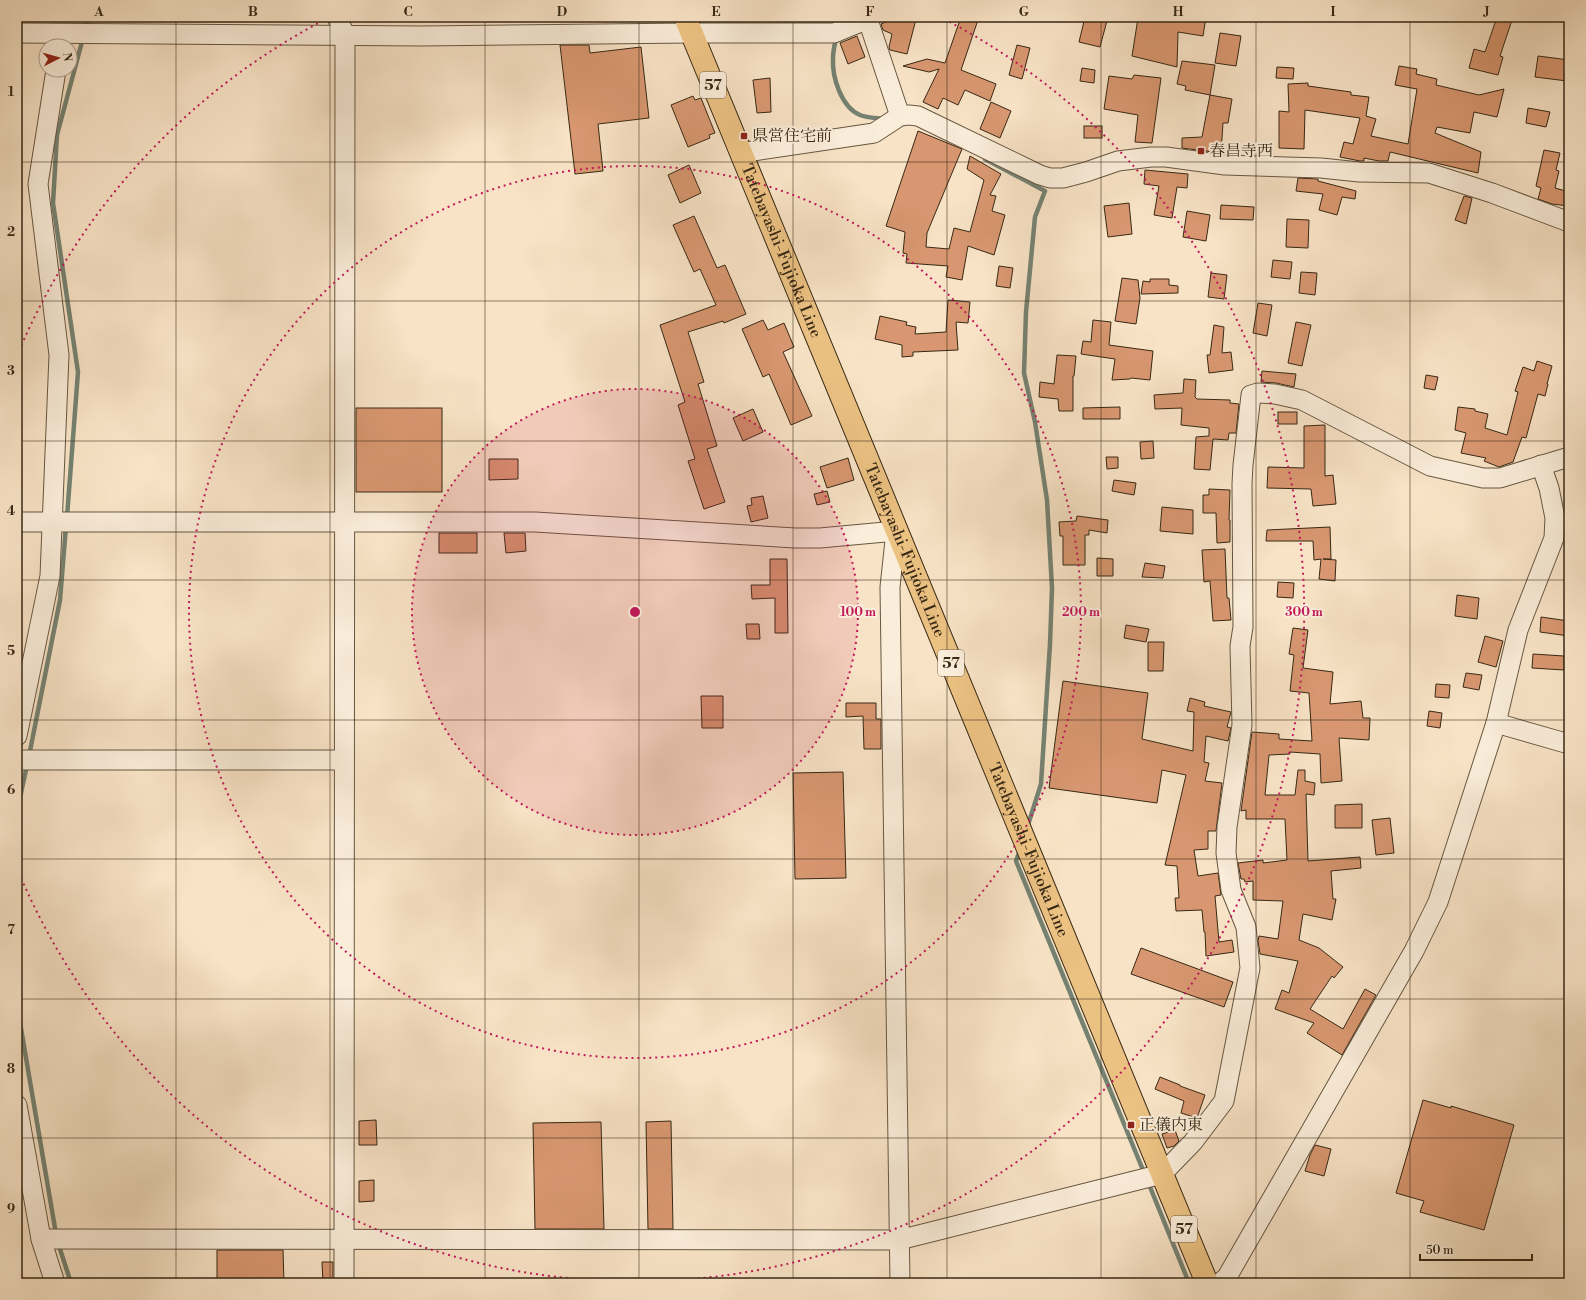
<svg xmlns="http://www.w3.org/2000/svg" width="1586" height="1300" font-family="'Libre Bodoni','Noto Serif JP',serif">
	<style>
		.lines { fill: none; stroke-linecap: round; stroke-linejoin: round }
		.stream { stroke: #758272; stroke-width: 4.5 }
		.building { fill: #d89770; stroke: #372815 }
		.minor-casing { stroke: #675741; stroke-width: 21 }
		.major-casing { stroke: #372815; stroke-width: 24 }
		.minor { stroke: #faedda; stroke-width: 19 }
		.major { stroke: #ecc283; stroke-width: 22 }
		.grid { fill: none; stroke: #372815; stroke-width: 1; stroke-opacity: 0.55 }
		.ring { fill: none; stroke: #c2185b; stroke-width: 2; stroke-dasharray: 2 4 }
		.poi-dot { fill: #8f2418; stroke: #faedda; stroke-width: 1.5 }
		.labels { text-anchor: middle; dominant-baseline: central; stroke-width: 4; stroke-linejoin: round; paint-order: stroke }
		.shield { fill: #faedda; stroke: #726350; stroke-width: 1 }
		.shield-label { font-size: 15px; font-weight: bold; fill: #372815 }
		.poi-label { font-size: 16px; fill: #372815; stroke: #faedda; text-anchor: start }
		.street-label { font-size: 16px; fill: #372815; stroke: #faedda }
		.centre { fill: #c2185b; stroke: #faedda; stroke-width: 2 }
		.ring-label { font-size: 12px; text-anchor: middle; font-weight: bold; fill: #c2185b; stroke: #faedda; stroke-width: 4; stroke-linejoin: round; paint-order: stroke }
		.neatline { fill: none; stroke: #372815; stroke-width: 1.5 }
		.grid-label { font-size: 13px; text-anchor: middle; font-weight: bold; fill: #372815 }
	</style>
	<rect width="100%" height="100%" fill="#f8e3c6"/>
	<filter id="stains"><feTurbulence type="fractalNoise" baseFrequency=".005" numOctaves="4"/><feColorMatrix values="0 0 0 0 .2 0 0 0 0 .09 0 0 0 0 .02 0 0 0 .5 -.17"/></filter>
	<radialGradient id="worn" r=".72"><stop offset=".6" stop-color="#630" stop-opacity="0"/><stop offset="1" stop-color="#630" stop-opacity=".3"/></radialGradient>
	<g class="lines">
		<g class="stream">
			<polyline points="836,27 837,17"/>
			<polyline points="85,29 88,17"/>
			<path d="M836 37C835 44 833 51 833 58 832 77 841 107 860 115 867 118 877 118 884 119"/>
			<polyline points="985,159 1045,191 1035,217 1026,312 1024,373 1035,422 1047,500 1052,588 1050,644 1041,784 1027,828"/>
			<polyline points="67,517 78,372 53,203 57,135 83,38"/>
			<polyline points="29,756 60,600 66,526"/>
			<polyline points="1020,850 1016,861 1145,1175"/>
			<polyline points="17,888 18,807 27,765"/>
			<polyline points="17,1005 56,1234"/>
			<polyline points="1148,1182 1189,1283"/>
			<polyline points="58,1243 71,1283"/>
		</g>
	</g>
	<g class="building">
		<polygon points="898,17 916,19 907,54 890,50 889,47 892,34 883,30 881,24"/>
		<polygon points="961,17 979,17 961,70 996,84 990,101 965,90 958,105 943,98 938,109 923,102 939,69 929,72 903,66 927,59 945,63"/>
		<polygon points="1085,17 1108,17 1100,47 1079,42"/>
		<polygon points="1144,17 1206,17 1203,36 1178,32 1177,67 1132,56 1138,18 1143,19"/>
		<polygon points="1497,17 1513,17 1500,56 1503,57 1498,75 1469,68 1474,49 1485,52"/>
		<polygon points="1220,33 1241,36 1236,66 1215,63"/>
		<polygon points="857,36 865,57 848,64 840,43"/>
		<polygon points="560,45 589,45 590,53 641,47 649,118 598,124 603,171 575,174"/>
		<polygon points="1017,45 1030,48 1022,79 1009,75"/>
		<polygon points="1538,56 1569,60 1567,81 1535,77"/>
		<polygon points="1182,61 1215,65 1210,95 1185,90 1186,86 1177,84"/>
		<polygon points="1399,66 1417,69 1416,74 1437,79 1436,85 1479,95 1504,89 1497,117 1474,112 1470,133 1437,127 1435,133 1481,152 1478,173 1390,152 1388,161 1379,161 1364,158 1364,161 1360,161 1340,157 1344,142 1353,144 1360,118 1305,110 1304,149 1279,148 1279,111 1289,112 1288,84 1308,83 1308,86 1351,92 1351,95 1369,97 1366,116 1376,119 1371,136 1408,144 1417,89 1395,85"/>
		<polygon points="1277,67 1294,68 1293,79 1276,78"/>
		<polygon points="1082,68 1095,70 1094,83 1080,81"/>
		<polygon points="1134,75 1161,78 1152,143 1135,142 1138,115 1104,109 1109,76 1132,79"/>
		<polygon points="770,78 771,112 757,113 753,80"/>
		<polygon points="1210,95 1232,99 1228,123 1223,123 1221,153 1182,148 1182,138 1202,137"/>
		<polygon points="693,96 695,100 701,98 715,133 709,135 710,138 688,147 671,105"/>
		<polygon points="991,102 1011,111 1000,138 980,129"/>
		<polygon points="1528,108 1550,112 1546,127 1526,123"/>
		<rect x="1084" y="126" width="18" height="12"/>
		<polygon points="918,131 962,149 927,233 926,247 949,249 954,228 970,232 984,180 967,169 970,156 1001,174 990,195 996,196 992,211 1005,215 994,255 968,246 962,280 946,277 948,266 906,263 907,254 903,253 905,232 886,226"/>
		<polygon points="1544,150 1560,153 1556,170 1559,171 1555,188 1569,192 1569,206 1552,204 1538,199 1541,188 1536,186"/>
		<polygon points="689,165 701,193 680,203 668,175"/>
		<polygon points="1145,170 1188,174 1187,188 1177,187 1172,218 1154,215 1159,186 1144,184"/>
		<polygon points="1298,178 1318,179 1318,181 1356,191 1355,199 1342,197 1337,215 1319,210 1323,194 1296,191"/>
		<polygon points="1464,196 1472,198 1466,224 1455,220"/>
		<polygon points="1129,203 1132,234 1108,237 1104,206"/>
		<polygon points="1221,205 1254,207 1253,220 1220,219"/>
		<polygon points="1187,211 1210,215 1206,241 1183,237"/>
		<polygon points="694,216 717,268 725,265 746,314 724,323 723,321 688,332 704,382 698,384 717,446 707,449 725,502 704,509 688,461 695,459 678,405 685,402 660,325 716,305 700,269 694,272 673,225"/>
		<polygon points="1287,219 1309,220 1308,248 1286,247"/>
		<polygon points="1273,260 1292,262 1290,279 1271,277"/>
		<polygon points="999,266 1013,268 1010,288 996,286"/>
		<polygon points="1301,272 1317,273 1315,295 1299,293"/>
		<polygon points="1211,273 1227,275 1224,299 1208,297"/>
		<polygon points="1122,278 1138,280 1140,298 1136,324 1115,321"/>
		<polygon points="1150,279 1169,279 1169,285 1178,286 1178,293 1141,294 1143,281 1150,282"/>
		<polygon points="948,300 970,302 968,323 956,322 958,350 913,352 913,356 902,357 902,345 875,339 880,316 907,322 906,325 916,327 915,334 946,332"/>
		<polygon points="1258,303 1272,305 1267,336 1253,333"/>
		<polygon points="763,320 768,330 784,323 794,347 783,352 812,416 791,425 769,374 763,377 742,329"/>
		<polygon points="1093,320 1111,322 1109,345 1153,351 1150,380 1131,378 1130,379 1112,380 1115,359 1081,354 1083,341 1091,342"/>
		<polygon points="1296,322 1311,325 1302,366 1288,363"/>
		<polygon points="1214,325 1224,327 1222,353 1231,352 1233,370 1209,373 1207,355 1210,355"/>
		<polygon points="1057,355 1076,356 1074,376 1073,376 1073,411 1059,411 1058,399 1039,397 1040,382 1054,384"/>
		<polygon points="1537,361 1552,366 1547,384 1548,384 1545,396 1538,394 1526,438 1522,437 1513,462 1499,467 1484,461 1486,458 1461,453 1466,433 1455,430 1458,407 1475,409 1475,411 1488,414 1485,428 1507,435 1518,392 1515,391 1523,367 1534,371"/>
		<polygon points="1262,371 1296,374 1294,387 1276,383 1261,382"/>
		<polygon points="1426,375 1438,377 1435,390 1424,388"/>
		<polygon points="1184,379 1196,380 1195,397 1197,399 1230,400 1230,403 1239,404 1236,433 1229,433 1228,440 1213,439 1210,470 1194,469 1196,437 1209,436 1209,428 1181,425 1182,408 1155,409 1154,395 1183,393"/>
		<polygon points="1120,407 1120,419 1083,419 1083,408"/>
		<rect x="356" y="408" width="86" height="84"/>
		<polygon points="753,409 763,432 743,441 733,418"/>
		<rect x="1278" y="412" width="19" height="12"/>
		<polygon points="1325,425 1325,476 1333,475 1336,504 1313,506 1311,489 1267,488 1268,467 1304,468 1304,426"/>
		<polygon points="1153,441 1154,458 1141,459 1140,442"/>
		<polygon points="1106,457 1118,457 1118,468 1107,469"/>
		<polygon points="848,458 854,480 827,488 820,467"/>
		<polygon points="489,459 518,459 518,479 489,480"/>
		<polygon points="1114,480 1136,483 1134,495 1112,491"/>
		<polygon points="1209,489 1230,490 1229,520 1230,520 1230,542 1217,543 1216,513 1203,513 1203,495 1209,495"/>
		<polygon points="827,491 830,502 817,505 814,494"/>
		<polygon points="763,496 768,518 751,522 747,506 752,505 751,498"/>
		<polygon points="1162,507 1193,510 1193,534 1160,531"/>
		<polygon points="1077,516 1108,520 1107,533 1089,530 1089,535 1085,535 1085,565 1063,565 1063,536 1060,536 1059,522 1076,521"/>
		<polygon points="1330,527 1331,559 1323,559 1336,560 1335,581 1319,579 1321,559 1314,560 1313,541 1266,541 1267,530"/>
		<rect x="439" y="533" width="38" height="20"/>
		<polygon points="504,533 525,533 526,551 506,553"/>
		<polygon points="1225,549 1227,598 1229,598 1231,620 1213,621 1210,581 1204,582 1202,550"/>
		<polygon points="1097,558 1113,559 1113,576 1097,576"/>
		<polygon points="770,559 787,559 788,633 775,633 775,598 752,599 751,585 770,585"/>
		<polygon points="1145,563 1165,566 1163,578 1142,577"/>
		<polygon points="1278,582 1294,583 1293,598 1277,597"/>
		<polygon points="1457,595 1479,598 1477,619 1455,616"/>
		<polygon points="1541,617 1569,621 1569,636 1540,632"/>
		<polygon points="746,624 759,624 760,639 747,639"/>
		<polygon points="1126,625 1149,629 1146,642 1124,638"/>
		<polygon points="1293,628 1308,630 1303,668 1333,672 1330,704 1361,701 1363,718 1370,718 1369,740 1339,738 1342,781 1321,783 1320,754 1290,752 1290,754 1269,755 1265,795 1295,795 1298,770 1305,770 1305,781 1315,783 1314,795 1306,794 1308,861 1360,857 1361,868 1331,871 1333,899 1336,899 1332,920 1303,914 1299,940 1319,948 1343,967 1334,978 1332,976 1310,1009 1343,1029 1365,989 1376,995 1342,1055 1307,1033 1314,1023 1275,1009 1282,990 1289,993 1298,961 1260,954 1258,941 1259,936 1278,939 1283,901 1253,900 1253,881 1245,882 1244,879 1241,879 1238,863 1263,860 1263,863 1287,860 1285,819 1246,819 1246,810 1241,811 1252,732 1279,734 1279,739 1312,741 1309,693 1290,691 1294,655 1289,654"/>
		<polygon points="1485,636 1503,641 1496,667 1478,662"/>
		<polygon points="1148,642 1164,642 1163,671 1148,671"/>
		<polygon points="1533,654 1564,656 1564,670 1532,668"/>
		<polygon points="1466,673 1482,675 1479,690 1463,687"/>
		<polygon points="1063,681 1148,693 1142,739 1193,751 1194,712 1187,711 1190,698 1205,702 1204,706 1231,712 1227,727 1231,728 1228,741 1206,736 1204,762 1209,763 1205,781 1222,783 1216,831 1208,831 1208,849 1194,850 1198,876 1218,873 1221,895 1215,896 1219,942 1232,940 1234,952 1206,956 1205,932 1204,932 1202,910 1176,911 1175,898 1179,898 1177,866 1165,865 1186,775 1162,770 1157,803 1049,788"/>
		<polygon points="1436,684 1450,685 1449,698 1435,697"/>
		<polygon points="701,696 723,696 723,728 702,728"/>
		<polygon points="846,703 876,703 876,719 881,719 881,749 864,749 863,716 846,717"/>
		<polygon points="1429,711 1442,713 1440,728 1427,726"/>
		<polygon points="843,772 846,878 795,879 793,773"/>
		<polygon points="1362,804 1362,828 1335,828 1335,805"/>
		<polygon points="1390,818 1394,853 1376,855 1372,820"/>
		<polygon points="1141,948 1233,982 1224,1007 1131,974"/>
		<polygon points="1160,1077 1180,1085 1180,1086 1205,1095 1197,1118 1181,1113 1184,1101 1155,1089"/>
		<polygon points="1423,1100 1451,1108 1451,1106 1514,1125 1484,1230 1420,1212 1424,1201 1396,1193"/>
		<polygon points="376,1120 377,1145 359,1145 359,1121"/>
		<polygon points="671,1121 673,1229 648,1229 646,1122"/>
		<polygon points="601,1122 604,1229 535,1229 533,1123"/>
		<polygon points="1175,1130 1179,1141 1174,1146 1167,1148 1162,1134"/>
		<polygon points="1315,1145 1331,1149 1324,1176 1305,1171 1310,1155"/>
		<polygon points="374,1180 374,1201 359,1202 359,1181"/>
		<polygon points="217,1250 283,1250 284,1283 217,1283"/>
		<polygon points="322,1262 333,1262 333,1283 323,1283"/>
	</g>
	<g class="lines">
		<g class="minor-casing">
			<g id="minor">
				<polyline points="337,17 345,35 344,1283"/>
				<polyline points="867,17 900,116"/>
				<polyline points="17,33 421,36 691,33 834,33 868,19"/>
				<polyline points="740,153 874,133 900,116 909,115 918,116 1040,175 1050,178 1063,178 1086,172 1118,161 1151,157 1166,157 1225,165 1321,168 1359,172 1429,173 1492,193 1569,222"/>
				<polyline points="17,522 535,522 795,538 820,538 896,531 890,587 900,1283"/>
				<polyline points="1496,723 1569,744"/>
				<polyline points="17,736 50,576 59,355 38,184 56,70"/>
				<polyline points="17,760 344,760"/>
				<polyline points="17,1105 41,1239 55,1283"/>
				<polyline points="41,1239 899,1240 1162,1174 1193,1142 1224,1101 1250,968 1246,927 1231,890 1226,853 1227,827 1242,725 1240,646 1243,627 1242,484 1243,465 1251,395 1258,393 1275,394 1302,400 1430,466 1483,478 1500,478 1569,457"/>
				<polyline points="1220,1283 1227,1277 1414,951 1438,902 1496,723 1518,630 1554,538 1555,518 1549,488 1541,465"/>
			</g>
		</g>
		<g class="major-casing">
			<g id="major">
				<path id="s1" d="M685 17 1207 1283"/>
			</g>
		</g>
		<use href="#minor" class="minor"/>
		<use href="#major" class="major"/>
	</g>
	<path class="grid" d="M176 17V1283M330 17V1283M485 17V1283M639 17V1283M793 17V1283M947 17V1283M1101 17V1283M1256 17V1283M1410 17V1283M17 162H1569M17 301H1569M17 441H1569M17 580H1569M17 720H1569M17 859H1569M17 999H1569M17 1138H1569"/>
	<circle cx="635" cy="612" r="223" fill="#c2185b" fill-opacity=".12"/>
	<g class="ring">
		<circle cx="635" cy="612" r="223"/>
		<circle cx="635" cy="612" r="446"/>
		<path d="M19 351A669 669 0 0 1 326 19M944 19A669 669 0 1 1 19 873"/>
	</g>
	<g class="poi-dot">
		<rect x="740" y="132" width="8" height="8" rx="2"/>
		<rect x="1197" y="147" width="8" height="8" rx="2"/>
		<rect x="1127" y="1121" width="8" height="8" rx="2"/>
	</g>
	<g class="labels">
		<g class="shield">
			<rect x="700" y="72" width="26" height="26" rx="3"/>
			<rect x="938" y="650" width="26" height="26" rx="3"/>
			<rect x="1171" y="1216" width="26" height="26" rx="3"/>
		</g>
		<g class="shield-label">
			<text x="713" y="85">57</text>
			<text x="951" y="663">57</text>
			<text x="1184" y="1229">57</text>
		</g>
		<g class="poi-label">
			<text x="752" y="136">県営住宅前</text>
			<text x="1209" y="151">春昌寺西</text>
			<text x="1139" y="1125">正儀内東</text>
		</g>
		<g class="street-label">
			<text stroke="none"><textPath href="#s1" startOffset="253">Tatebayashi-Fujioka Line</textPath></text>
			<text stroke="none"><textPath href="#s1" startOffset="577">Tatebayashi-Fujioka Line</textPath></text>
			<text stroke="none"><textPath href="#s1" startOffset="901">Tatebayashi-Fujioka Line</textPath></text>
		</g>
	</g>
	<circle cx="635" cy="612" r="6" class="centre"/>
	<g class="ring-label">
		<text x="858" y="616">100 m</text>
		<text x="1081" y="616">200 m</text>
		<text x="1304" y="616">300 m</text>
	</g>
	<rect width="1586" height="1300" fill="none" stroke="#f8e3c6" stroke-width="44"/>
	<g transform="translate(58 58) rotate(84)"><circle r="19" fill="#faedda" stroke="#ac9e8b"/>
	<path d="M0-3L7 15L0 10L-7 15Z" fill="#8f2418"/>
	<text y="-6" font-size="11" font-weight="bold" text-anchor="middle" fill="#372815">N</text>
	</g>
	<path d="M1420 1254v6h112v-6" fill="none" stroke="#372815" stroke-width="2"/>
	<text x="1426" y="1254" font-size="12" fill="#372815" stroke="#faedda" stroke-width="3" paint-order="stroke">50 m</text>
	<rect x="22" y="22" width="1542" height="1256" class="neatline"/>
	<g class="grid-label">
		<text x="99" y="16">A</text>
		<text x="253" y="16">B</text>
		<text x="408" y="16">C</text>
		<text x="562" y="16">D</text>
		<text x="716" y="16">E</text>
		<text x="870" y="16">F</text>
		<text x="1024" y="16">G</text>
		<text x="1178" y="16">H</text>
		<text x="1333" y="16">I</text>
		<text x="1487" y="16">J</text>
		<text x="11" y="96">1</text>
		<text x="11" y="236">2</text>
		<text x="11" y="375">3</text>
		<text x="11" y="515">4</text>
		<text x="11" y="655">5</text>
		<text x="11" y="794">6</text>
		<text x="11" y="934">7</text>
		<text x="11" y="1073">8</text>
		<text x="11" y="1213">9</text>
	</g>
	<rect width="100%" height="100%" filter="url(#stains)"/>
	<rect width="100%" height="100%" fill="url(#worn)"/>
</svg>
